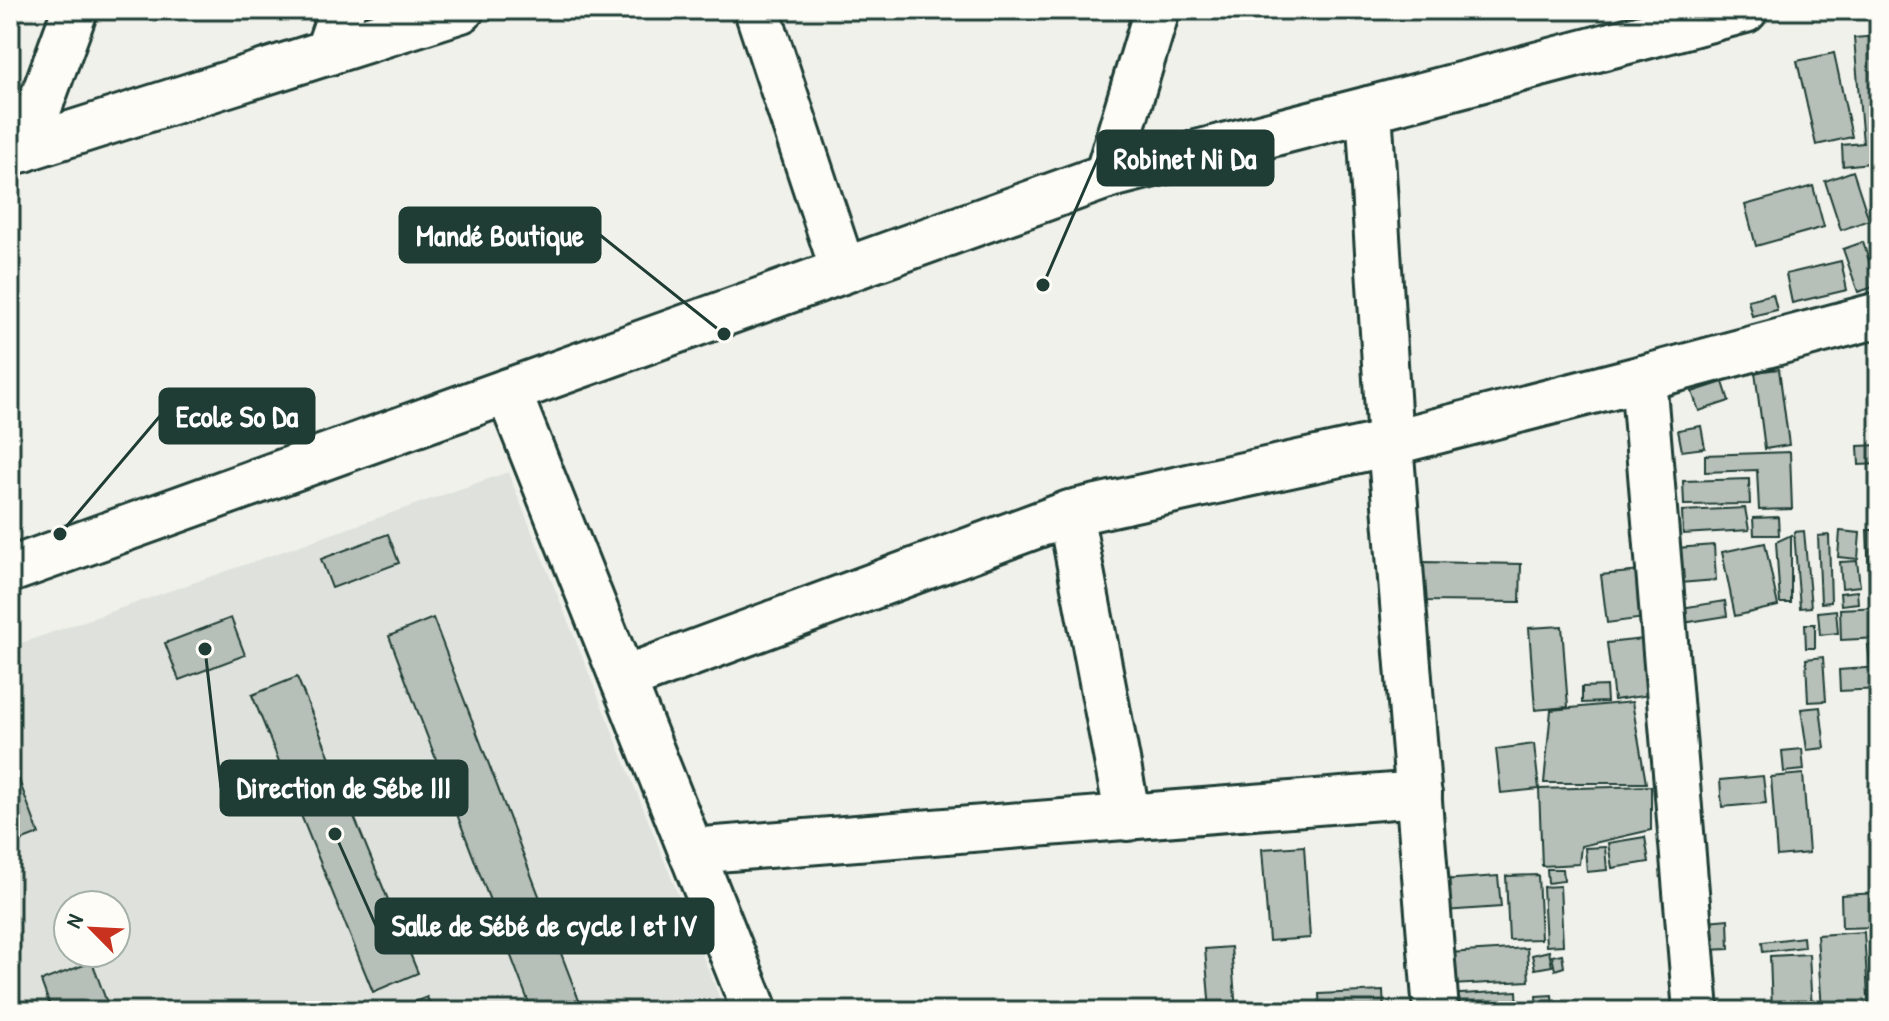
<svg xmlns="http://www.w3.org/2000/svg" width="1889" height="1021" font-family="'Patrick Hand',sans-serif">
	<style>
		.built { fill: #dfe2dc; fill-rule: evenodd }
		.building { fill: #b6bfb8; stroke: #1f3d34; stroke-width: 2 }
		.lines { fill: none; stroke-linecap: round; stroke-linejoin: round }
		.minor-casing { stroke: #1f3d34; stroke-width: 50 }
		.minor { stroke: #fdfcf7; stroke-width: 44 }
		.leader { fill: none; stroke: #1f3d34; stroke-width: 3 }
		.callout-dot { fill: #1f3d34; stroke: #fdfcf7; stroke-width: 3 }
		.callout { fill: #1f3d34; stroke: #1f3d34; stroke-width: 3 }
		.callout-label { font-size: 30px; text-anchor: middle; font-weight: bold; fill: #fff }
	</style>
	<rect width="100%" height="100%" fill="#f0f1eb"/>
	<filter id="ink" filterUnits="userSpaceOnUse"><feTurbulence type="fractalNoise" baseFrequency=".0125" numOctaves="2"/><feDisplacementMap in="SourceGraphic" scale="16" xChannelSelector="R" yChannelSelector="G"/><feConvolveMatrix kernelMatrix="1 2 1 2 8 2 1 2 1" color-interpolation-filters="sRGB"/></filter>
	<g filter="url(#ink)">
		<path class="built" d="M508 472 725 1011H10V647ZM68 905H116V953H68Z"/>
		<g class="building">
			<polygon points="1879,36 1879,162 1843,166 1842,145 1863,143 1854,38"/>
			<polygon points="1834,53 1852,137 1816,145 1797,61"/>
			<polygon points="1853,171 1869,220 1841,230 1825,181"/>
			<polygon points="1813,186 1824,227 1756,246 1745,205"/>
			<polygon points="1863,242 1877,286 1858,292 1843,249"/>
			<polygon points="1841,261 1847,290 1792,303 1786,274"/>
			<polygon points="1773,294 1777,310 1752,316 1748,300"/>
			<polygon points="1779,369 1789,445 1765,449 1755,372"/>
			<polygon points="1723,382 1729,401 1699,411 1692,392"/>
			<polygon points="1701,426 1705,448 1682,451 1678,430"/>
			<polygon points="1879,445 1879,464 1859,465 1858,446"/>
			<polygon points="1790,452 1792,509 1759,510 1757,470 1705,472 1705,455"/>
			<polygon points="1749,479 1750,504 1684,505 1683,481"/>
			<polygon points="1745,508 1749,530 1683,534 1682,511"/>
			<polygon points="1778,517 1779,535 1754,535 1753,518"/>
			<polygon points="1867,530 1879,530 1879,600 1870,600"/>
			<polygon points="1804,531 1811,607 1800,608 1794,532"/>
			<polygon points="1840,531 1860,533 1858,559 1838,557"/>
			<polygon points="388,534 399,563 332,588 321,559"/>
			<polygon points="1791,535 1791,603 1780,603 1776,542"/>
			<polygon points="1829,535 1831,602 1821,603 1818,536"/>
			<polygon points="1765,543 1778,606 1735,616 1722,552"/>
			<polygon points="1714,545 1716,580 1680,583 1677,548"/>
			<polygon points="1857,561 1860,586 1842,588 1840,562"/>
			<polygon points="1424,562 1521,564 1520,602 1423,601"/>
			<polygon points="1640,571 1645,618 1607,623 1601,575"/>
			<polygon points="1857,591 1858,603 1841,605 1840,593"/>
			<polygon points="1725,601 1727,616 1683,623 1681,608"/>
			<polygon points="1879,607 1879,638 1841,640 1840,609"/>
			<polygon points="1836,610 1838,633 1820,635 1818,612"/>
			<polygon points="231,618 245,655 179,680 165,643"/>
			<polygon points="433,618 583,1011 532,1011 389,636"/>
			<polygon points="1805,624 1815,624 1815,648 1806,648"/>
			<polygon points="1562,626 1568,707 1535,710 1529,628"/>
			<polygon points="1643,639 1650,695 1614,700 1607,643"/>
			<polygon points="1879,644 1879,663 1870,664 1868,645"/>
			<polygon points="1823,657 1826,701 1808,702 1806,659"/>
			<polygon points="1879,667 1879,689 1840,691 1839,670"/>
			<polygon points="297,677 418,973 373,992 252,695"/>
			<polygon points="1606,686 1607,702 1582,703 1582,687"/>
			<polygon points="1632,702 1646,783 1544,783 1551,710"/>
			<polygon points="1820,707 1825,748 1807,750 1801,709"/>
			<polygon points="1534,744 1539,789 1501,793 1496,749"/>
			<polygon points="1802,749 1804,770 1784,772 1782,751"/>
			<polygon points="10,756 39,834 10,845"/>
			<polygon points="1803,774 1809,853 1777,856 1771,777"/>
			<polygon points="1763,776 1766,803 1722,807 1720,780"/>
			<polygon points="1651,786 1651,830 1581,846 1579,864 1542,866 1539,789"/>
			<polygon points="1645,837 1649,862 1612,868 1608,843"/>
			<polygon points="1304,846 1310,938 1269,941 1262,849"/>
			<polygon points="1605,847 1607,870 1587,872 1585,848"/>
			<polygon points="1547,869 1563,869 1564,881 1548,883"/>
			<polygon points="1538,875 1541,939 1509,940 1506,876"/>
			<polygon points="1498,876 1501,907 1444,911 1442,880"/>
			<polygon points="1560,886 1563,945 1546,946 1543,887"/>
			<polygon points="1879,893 1879,927 1842,928 1841,895"/>
			<polygon points="1728,919 1729,949 1708,950 1707,921"/>
			<polygon points="1864,932 1869,1011 1822,1011 1817,935"/>
			<polygon points="1803,937 1804,947 1763,952 1762,942"/>
			<polygon points="1231,947 1236,1011 1210,1011 1205,949"/>
			<polygon points="1527,948 1529,981 1450,985 1448,953"/>
			<polygon points="1549,951 1552,966 1535,969 1532,955"/>
			<polygon points="1562,954 1564,967 1555,970 1552,956"/>
			<polygon points="1809,954 1812,1011 1772,1011 1770,956"/>
			<polygon points="92,962 110,1011 52,1011 41,981"/>
			<polygon points="1383,991 1384,1011 1320,1011 1319,994"/>
			<polygon points="1517,991 1518,1011 1442,1011 1442,995"/>
			<polygon points="1552,995 1553,1008 1537,1009 1536,996"/>
			<polygon points="427,997 433,1011 392,1011"/>
		</g>
		<g class="lines">
			<g class="minor-casing">
				<g id="minor">
					<polyline points="757,10 843,270"/>
					<polyline points="327,53 342,10"/>
					<polyline points="1369,109 1390,443 1436,1011"/>
					<polyline points="24,149 75,10"/>
					<polyline points="10,153 461,10"/>
					<polyline points="1107,176 1157,10"/>
					<polyline points="1643,378 1696,1011"/>
					<polyline points="508,391 755,1011"/>
					<polyline points="1070,513 1128,818"/>
					<polyline points="10,570 1107,176 1369,109 1745,10"/>
					<polyline points="623,679 1070,513 1390,443 1643,378 1879,315"/>
					<polyline points="691,851 1419,794"/>
				</g>
			</g>
			<use href="#minor" class="minor"/>
		</g>
	</g>
	<path class="leader" d="M1043 285L1098 158M724 334L600 235M60 534L160 416M205 649L221 788M335 834L376 926"/>
	<g class="callout-dot">
		<circle cx="1043" cy="285" r="8"/>
		<circle cx="724" cy="334" r="8"/>
		<circle cx="60" cy="534" r="8"/>
		<circle cx="205" cy="649" r="8"/>
		<circle cx="335" cy="834" r="8"/>
	</g>
	<g class="callout">
		<rect x="1098" y="131" width="175" height="54" rx="8"/>
		<rect x="400" y="208" width="200" height="54" rx="8"/>
		<rect x="160" y="389" width="154" height="54" rx="8"/>
		<rect x="221" y="761" width="246" height="54" rx="8"/>
		<rect x="376" y="899" width="337" height="54" rx="8"/>
	</g>
	<g class="callout-label">
		<text x="1185" y="169">Robinet Ni Da</text>
		<text x="500" y="246">Mandé Boutique</text>
		<text x="237" y="427">Ecole So Da</text>
		<text x="344" y="798">Direction de Sébe III</text>
		<text x="544" y="936">Salle de Sébé de cycle I et IV</text>
	</g>
	<rect width="1889" height="1021" fill="none" stroke="#fdfcf7" stroke-width="40"/>
	<rect x="20" y="20" width="1849" height="981" fill="none" stroke="#1f3d34" stroke-width="3" filter="url(#ink)"/>
	<g transform="translate(92 929) rotate(294)"><circle r="38" fill="#fdfcf7" stroke="#a4b0a9" stroke-width="2"/>
	<path d="M0-6L14 30L0 20L-14 30Z" fill="#c8321e"/>
	<text y="-12" font-size="22" font-weight="bold" text-anchor="middle" fill="#1f3d34">N</text>
	</g>
</svg>
